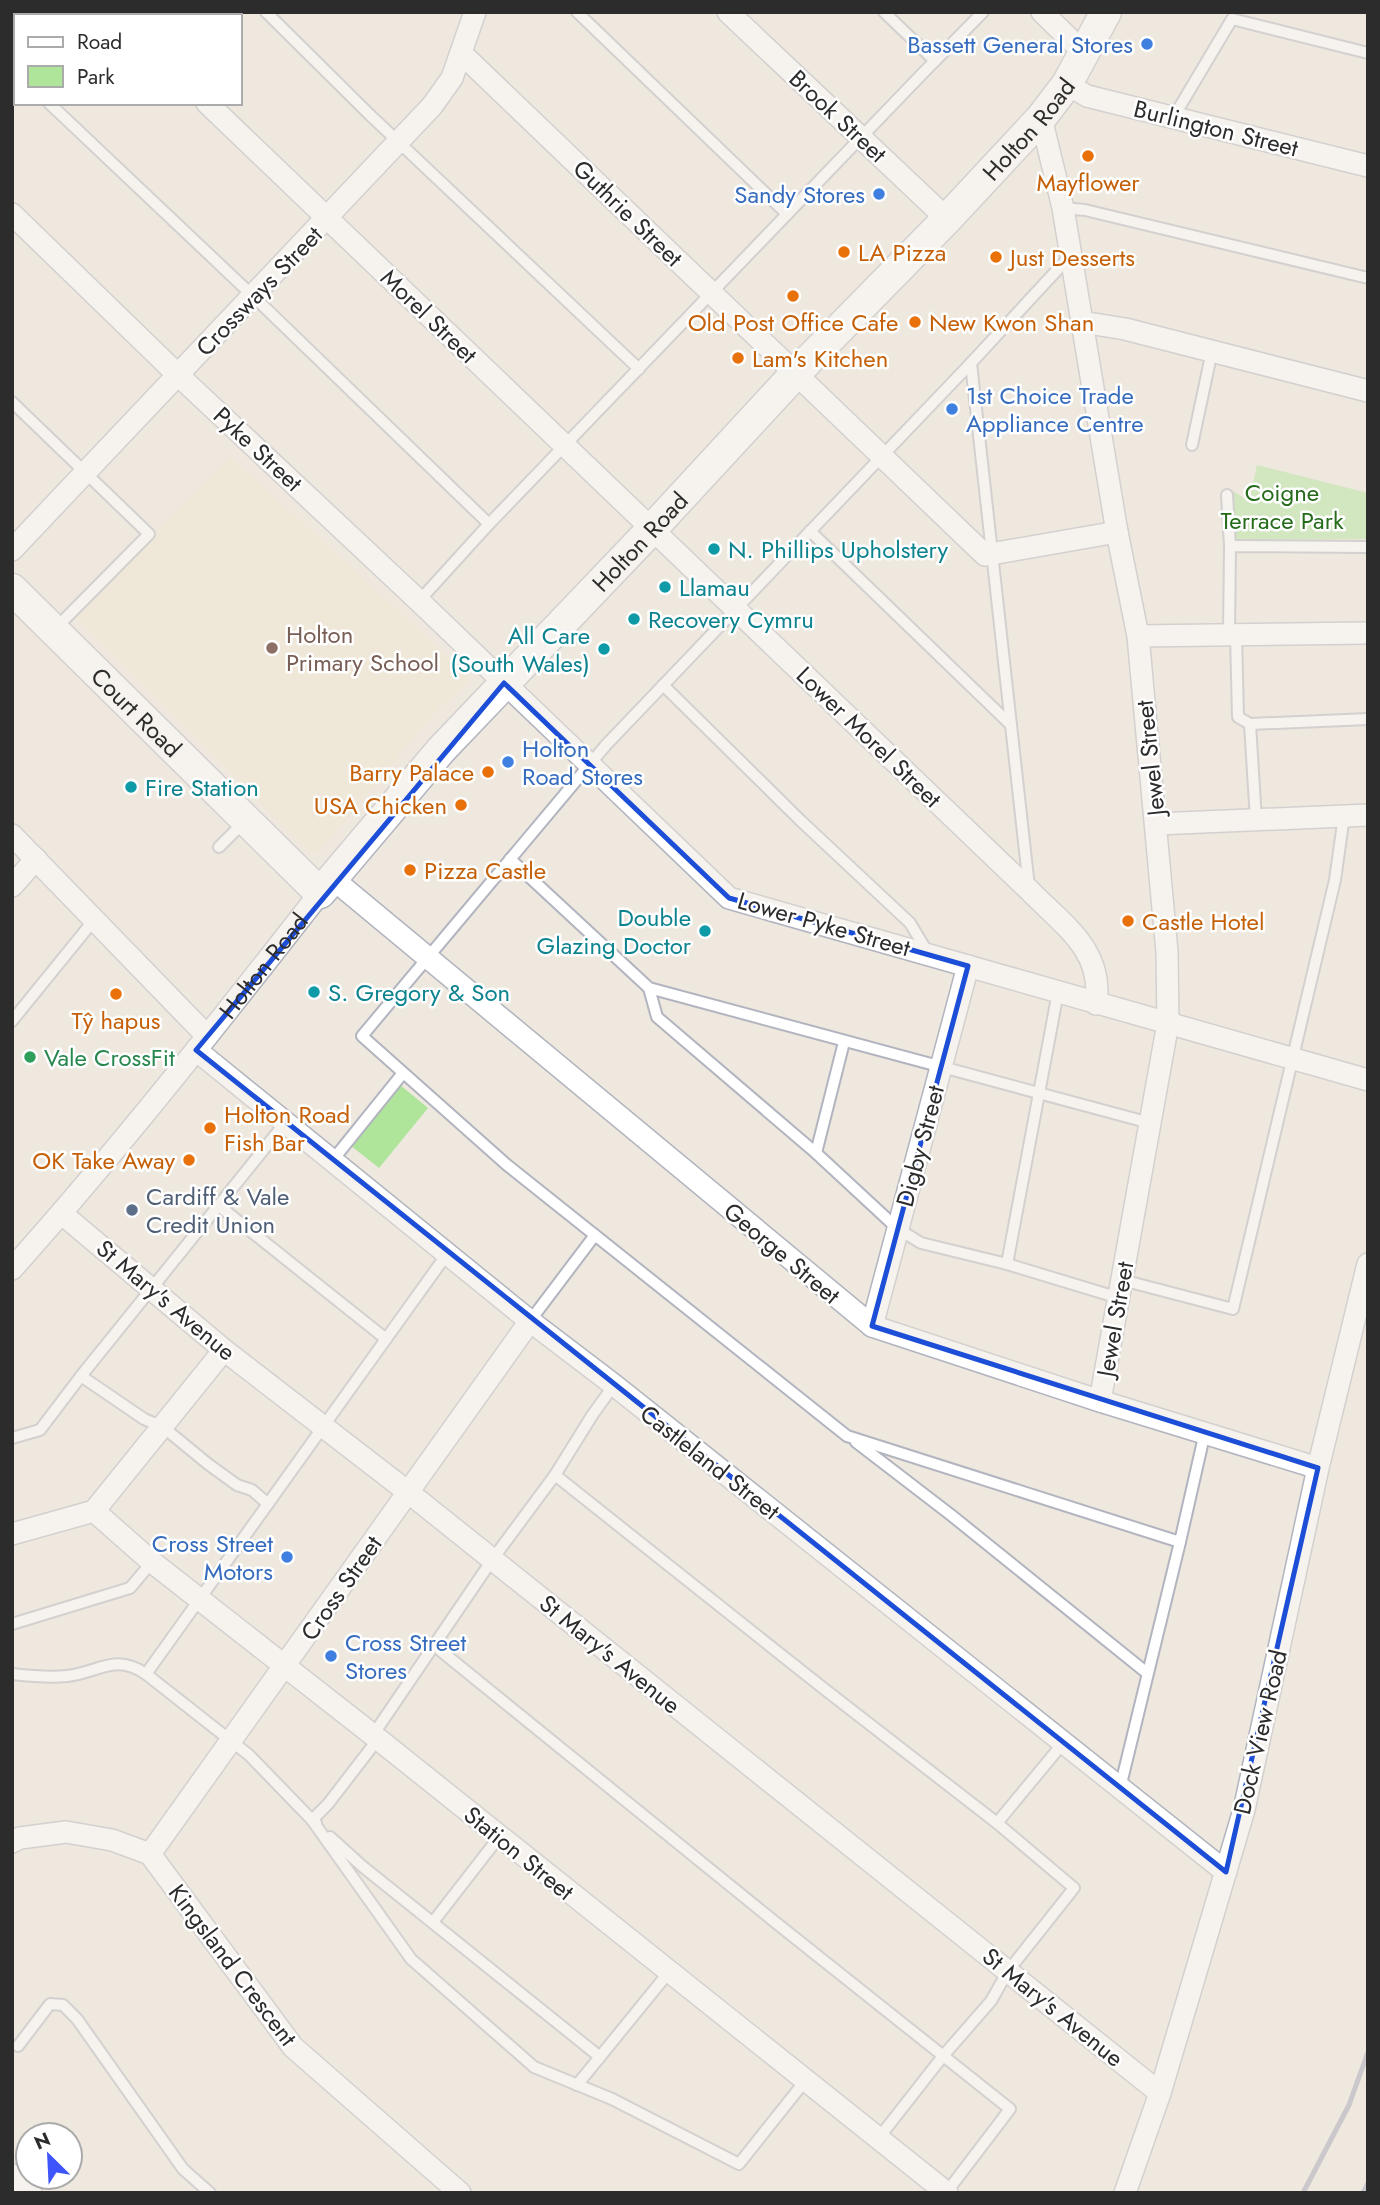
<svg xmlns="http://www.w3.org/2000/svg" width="1380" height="2205" font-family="Jost,sans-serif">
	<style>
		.education { fill: #efe6ce }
		.green { fill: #afe49b }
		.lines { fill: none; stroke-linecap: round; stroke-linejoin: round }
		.lane-casing { stroke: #b2b4bf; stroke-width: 14 }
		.street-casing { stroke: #b2b4bf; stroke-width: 24 }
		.secondary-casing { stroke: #b2b4bf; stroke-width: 33 }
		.lane { stroke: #fff; stroke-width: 10 }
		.street { stroke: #fff; stroke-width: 21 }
		.secondary { stroke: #fff; stroke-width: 30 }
		.rail { stroke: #a1a2b6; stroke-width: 5 }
		.marked { fill: none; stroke: #1d4ed8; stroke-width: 5; stroke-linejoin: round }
		.shop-dot { fill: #3f7fe0; stroke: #fff; stroke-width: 2.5 }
		.food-dot { fill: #e8710a; stroke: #fff; stroke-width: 2.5 }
		.culture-dot { fill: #0f9aa8; stroke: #fff; stroke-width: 2.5 }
		.education-dot { fill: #8d6e63; stroke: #fff; stroke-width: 2.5 }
		.leisure-dot { fill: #2e9e5b; stroke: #fff; stroke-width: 2.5 }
		.service-dot { fill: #5c6f8a; stroke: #fff; stroke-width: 2.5 }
		.labels { text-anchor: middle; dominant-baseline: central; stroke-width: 5; stroke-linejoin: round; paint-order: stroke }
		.shop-label { font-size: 24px; fill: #366cbe; stroke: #fff; text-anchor: end }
		.street-label { font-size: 24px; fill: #2c2c2c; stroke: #fff }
		.food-label { font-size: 24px; fill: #c56008; stroke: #fff; text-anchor: start }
		.park-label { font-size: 24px; fill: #256b1a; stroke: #fff }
		.culture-label { font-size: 24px; fill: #0d838f; stroke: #fff; text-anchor: start }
		.education-label { font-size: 24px; fill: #785e54; stroke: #fff; text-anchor: start }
		.leisure-label { font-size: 24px; fill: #27864d; stroke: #fff; text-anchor: start }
		.service-label { font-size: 24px; fill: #4e5e75; stroke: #fff; text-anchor: start }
	</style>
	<rect width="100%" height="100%" fill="#eee8de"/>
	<polygon class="education" points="230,456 400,612 470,679 446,705 443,703 319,852 312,852 74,616"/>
	<g class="green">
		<polygon points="1257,465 1368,493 1368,539 1235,540 1233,491 1249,501"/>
		<polygon points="399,1084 428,1108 379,1168 350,1145"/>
	</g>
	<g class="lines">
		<g class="lane-casing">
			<g id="lane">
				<polyline points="266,12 371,116 639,369"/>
				<polyline points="577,12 787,214"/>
				<polyline points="884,12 935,61"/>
				<polyline points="12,69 16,72"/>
				<polyline points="49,103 254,297 489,524 922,74 983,12"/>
				<polyline points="1173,118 1232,19 1368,53"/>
				<polyline points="1063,208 1085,210 1368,278"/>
				<polyline points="971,363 1071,255"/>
				<polyline points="12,402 149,534 56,628"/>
				<polyline points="1192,445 1212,351"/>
				<polyline points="1227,495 1230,546"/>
				<polyline points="810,531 1011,725 1029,887"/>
				<polyline points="419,601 489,524"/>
				<polyline points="1229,635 1230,546 1368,547"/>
				<polyline points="1236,635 1238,717 1250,724 1256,820"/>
				<polyline points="663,685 801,821 910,923 928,953"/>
				<polyline points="1250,724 1368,719"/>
				<polyline points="1011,725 971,363 606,745 362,1036 507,1165 847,1436 1180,1542 1205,1432"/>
				<polyline points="219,847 244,822"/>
				<polyline points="510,859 649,988 1150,1123"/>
				<polyline points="649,988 657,1017 816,1153 898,1229 921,1243 1007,1264 1119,1298"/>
				<polyline points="12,1021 94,920"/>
				<polyline points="816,1153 844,1042"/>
				<polyline points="332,1161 403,1073"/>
				<polyline points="218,1205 386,1339 447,1254"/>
				<polyline points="1007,1264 1058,992"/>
				<polyline points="1122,1280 1233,1309 1335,880 1344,816"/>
				<polyline points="530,1321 595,1235"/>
				<polyline points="614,1385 593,1414 555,1475 823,1688 997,1823"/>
				<polyline points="12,1438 40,1430 81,1376"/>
				<polyline points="856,1442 951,1515 1147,1673"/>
				<polyline points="268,1504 252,1490 237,1485 208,1464 163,1427 144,1419 81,1376 285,1123"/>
				<polyline points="12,1624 130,1588 152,1562"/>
				<polyline points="435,1644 441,1651 775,1922 1010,2109 946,2193"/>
				<path d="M12 1674C30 1676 49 1678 67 1676 100 1672 115 1653 146 1674L249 1755 312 1820 411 1959 534 2067 612 2099 739 2164 805 2081"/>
				<polyline points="146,1674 386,1339"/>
				<polyline points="373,1735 492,1560 555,1475"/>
				<polyline points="1120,1788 1180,1542"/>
				<polyline points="316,1823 312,1820 328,1804 378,1739"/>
				<polyline points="330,1837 362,1866 600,2057"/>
				<polyline points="433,1922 499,1837"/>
				<polyline points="18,2046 50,2004 63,2005 77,2019 183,2169 210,2193"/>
				<polyline points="577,2085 669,1972"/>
				<polyline points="878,2139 943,2056 991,2001 1008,1971 1074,1888 997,1823 1064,1742"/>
			</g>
		</g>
		<g class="street-casing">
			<g id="street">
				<polyline points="113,12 116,16"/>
				<polyline points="728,12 947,219"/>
				<polyline points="1042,12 1083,52"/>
				<polyline points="156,16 158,12"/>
				<polyline points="461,53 985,555 1117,532"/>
				<polyline points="1067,84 1087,96 1368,166"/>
				<path d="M207 103 1029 890C1063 925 1104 950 1096 1004"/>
				<polyline points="1041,118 1063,208 1117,532 1138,636 1167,952 1168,1023 1100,1401"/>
				<polyline points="12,214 178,375 419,601 729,898 1368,1080"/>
				<polyline points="1082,322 1125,329 1368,391"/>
				<polyline points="12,550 432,106 452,78 475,12"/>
				<polyline points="1138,636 1368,633"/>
				<polyline points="1156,824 1368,815"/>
				<polyline points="12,835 207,1036"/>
				<polyline points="333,879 872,1326 1100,1401 1318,1468"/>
				<polyline points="12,886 36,859"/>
				<polyline points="196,1050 530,1321 614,1385 1226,1872"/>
				<polyline points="61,1213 224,1350 408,1492 1160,2093"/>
				<path id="s1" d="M12 1269C120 1148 220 1021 320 893"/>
				<polyline points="872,1326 968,966"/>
				<polyline points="94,1511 152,1562 373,1735 947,2193"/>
				<polyline points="12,1534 94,1511 224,1350"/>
				<polyline points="12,1842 20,1838 66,1832 112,1840 150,1854 293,2047 460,2193"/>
				<polyline points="150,1854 530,1321"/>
				<polyline points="12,2175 31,2193"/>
				<polyline points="1125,2193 1160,2093 1244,1810 1318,1468 1368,1264"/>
			</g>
		</g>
		<g class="secondary-casing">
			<g id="secondary">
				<path id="s2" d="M12 589 320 893 441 750 651 530 796 373 947 219 1041 118 1067 84 1106 12"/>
			</g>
		</g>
		<use href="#lane" class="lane"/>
		<use href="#street" class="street"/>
		<use href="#secondary" class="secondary"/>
		<g class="rail">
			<polyline points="1303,2193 1349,2105 1368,2052"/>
			<polyline points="1363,2193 1368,2183"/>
		</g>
	</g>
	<path d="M0 0H1380V2205H0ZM504 683 729 898 968 966 872 1326 1318 1468 1226 1872 196 1050Z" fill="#eee8de" fill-opacity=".55" fill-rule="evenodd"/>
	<path class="marked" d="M504 683 729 898 968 966 872 1326 1318 1468 1226 1872 196 1050Z"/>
	<g class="shop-dot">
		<circle cx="1147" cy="44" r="7"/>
		<circle cx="879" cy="194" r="7"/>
		<circle cx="952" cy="409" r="7"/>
		<circle cx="508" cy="762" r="7"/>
		<circle cx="287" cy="1557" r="7"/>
		<circle cx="331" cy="1656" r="7"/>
	</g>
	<g class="food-dot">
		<circle cx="1088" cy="156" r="7"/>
		<circle cx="844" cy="252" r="7"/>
		<circle cx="996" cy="257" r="7"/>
		<circle cx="793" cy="296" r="7"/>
		<circle cx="915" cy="322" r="7"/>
		<circle cx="738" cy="358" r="7"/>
		<circle cx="488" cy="772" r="7"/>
		<circle cx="461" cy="805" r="7"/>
		<circle cx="410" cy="870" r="7"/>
		<circle cx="1128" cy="921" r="7"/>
		<circle cx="116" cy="994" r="7"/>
		<circle cx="210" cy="1128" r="7"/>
		<circle cx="189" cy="1160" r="7"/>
	</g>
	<g class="culture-dot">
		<circle cx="714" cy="549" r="7"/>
		<circle cx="665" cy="587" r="7"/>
		<circle cx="634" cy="619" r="7"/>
		<circle cx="604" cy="649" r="7"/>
		<circle cx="131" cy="787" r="7"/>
		<circle cx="705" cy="931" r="7"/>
		<circle cx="314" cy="992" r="7"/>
	</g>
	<circle class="education-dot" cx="272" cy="648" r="7"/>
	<circle class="leisure-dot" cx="30" cy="1057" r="7"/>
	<circle class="service-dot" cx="132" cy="1210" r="7"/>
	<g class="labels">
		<g class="shop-label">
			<text x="1133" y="44">Bassett General Stores</text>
			<text x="865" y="194">Sandy Stores</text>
			<text x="966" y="395" text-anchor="start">1st Choice Trade<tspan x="966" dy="28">Appliance Centre</tspan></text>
			<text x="522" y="748" text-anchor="start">Holton<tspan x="522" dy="28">Road Stores</tspan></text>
			<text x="273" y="1543">Cross Street<tspan x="273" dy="28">Motors</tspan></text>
			<text x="345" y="1642" text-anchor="start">Cross Street<tspan x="345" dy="28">Stores</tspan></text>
		</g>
		<g class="street-label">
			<text transform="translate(838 116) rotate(43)">Brook Street</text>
			<text stroke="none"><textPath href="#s2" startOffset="1475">Holton Road</textPath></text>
			<text transform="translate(1216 128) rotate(14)">Burlington Street</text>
			<text transform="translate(628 213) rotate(44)">Guthrie Street</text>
			<text transform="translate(259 291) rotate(-46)">Crossways Street</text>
			<text transform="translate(429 316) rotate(44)">Morel Street</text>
			<text transform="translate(258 449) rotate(43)">Pyke Street</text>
			<text stroke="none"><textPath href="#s2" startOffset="908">Holton Road</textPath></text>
			<text stroke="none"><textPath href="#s2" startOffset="175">Court Road</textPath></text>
			<text transform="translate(869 737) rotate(44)">Lower Morel Street</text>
			<text transform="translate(1150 758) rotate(-96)">Jewel Street</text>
			<text transform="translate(824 924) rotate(16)">Lower Pyke Street</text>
			<text stroke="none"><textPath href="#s1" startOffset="394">Holton Road</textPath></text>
			<text transform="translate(920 1146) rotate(-75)">Digby Street</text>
			<text transform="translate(782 1253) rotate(40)">George Street</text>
			<text transform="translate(166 1300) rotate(40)">St Mary's Avenue</text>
			<text transform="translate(1115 1319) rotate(-80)">Jewel Street</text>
			<text transform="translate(710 1462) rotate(38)">Castleland Street</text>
			<text transform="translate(341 1588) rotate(-55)">Cross Street</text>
			<text transform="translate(610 1654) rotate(39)">St Mary's Avenue</text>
			<text transform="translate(1260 1732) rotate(-77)">Dock View Road</text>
			<text transform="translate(519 1853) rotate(39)">Station Street</text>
			<text transform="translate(233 1965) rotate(53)">Kingsland Crescent</text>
			<text transform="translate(1053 2007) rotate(39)">St Mary's Avenue</text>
		</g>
		<g class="food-label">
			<text x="1088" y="182" text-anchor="middle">Mayflower</text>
			<text x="858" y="252">LA Pizza</text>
			<text x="1010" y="257">Just Desserts</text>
			<text x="793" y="322" text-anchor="middle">Old Post Office Cafe</text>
			<text x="929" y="322">New Kwon Shan</text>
			<text x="752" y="358">Lam's Kitchen</text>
			<text x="474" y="772" text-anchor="end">Barry Palace</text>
			<text x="447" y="805" text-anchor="end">USA Chicken</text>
			<text x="424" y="870">Pizza Castle</text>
			<text x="1142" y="921">Castle Hotel</text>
			<text x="116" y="1020" text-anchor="middle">Tŷ hapus</text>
			<text x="224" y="1114">Holton Road<tspan x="224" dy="28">Fish Bar</tspan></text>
			<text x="175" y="1160" text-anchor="end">OK Take Away</text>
		</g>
		<g class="park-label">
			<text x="1282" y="492">Coigne<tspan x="1282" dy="28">Terrace Park</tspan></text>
		</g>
		<g class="culture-label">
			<text x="728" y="549">N. Phillips Upholstery</text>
			<text x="679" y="587">Llamau</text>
			<text x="648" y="619">Recovery Cymru</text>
			<text x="590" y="635" text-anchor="end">All Care<tspan x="590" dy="28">(South Wales)</tspan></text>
			<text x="145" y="787">Fire Station</text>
			<text x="691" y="917" text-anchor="end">Double<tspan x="691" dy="28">Glazing Doctor</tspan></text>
			<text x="328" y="992">S. Gregory &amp; Son</text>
		</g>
		<g class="education-label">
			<text x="286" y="634">Holton<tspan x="286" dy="28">Primary School</tspan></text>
		</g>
		<g class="leisure-label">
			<text x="44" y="1057">Vale CrossFit</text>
		</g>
		<g class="service-label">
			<text x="146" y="1196">Cardiff &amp; Vale<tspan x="146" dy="28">Credit Union</tspan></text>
		</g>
	</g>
	<rect width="1380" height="2205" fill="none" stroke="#2c2c2c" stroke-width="28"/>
	<rect x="14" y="14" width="228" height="91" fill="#ffffff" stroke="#ababab" stroke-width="2"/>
	<rect x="28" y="37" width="35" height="10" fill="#ffffff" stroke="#ababab" stroke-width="2"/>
	<text x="77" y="49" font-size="21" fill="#2c2c2c">Road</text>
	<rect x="28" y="66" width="35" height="21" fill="#afe49b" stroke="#ababab" stroke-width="2"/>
	<text x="77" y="84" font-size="21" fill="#2c2c2c">Park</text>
	<g transform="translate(49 2156) rotate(336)"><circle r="33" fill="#ffffff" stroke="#ababab" stroke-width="2"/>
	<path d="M0-5L12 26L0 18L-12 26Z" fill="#3e55fb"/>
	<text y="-10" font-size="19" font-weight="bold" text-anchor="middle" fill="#2c2c2c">N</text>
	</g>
</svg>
